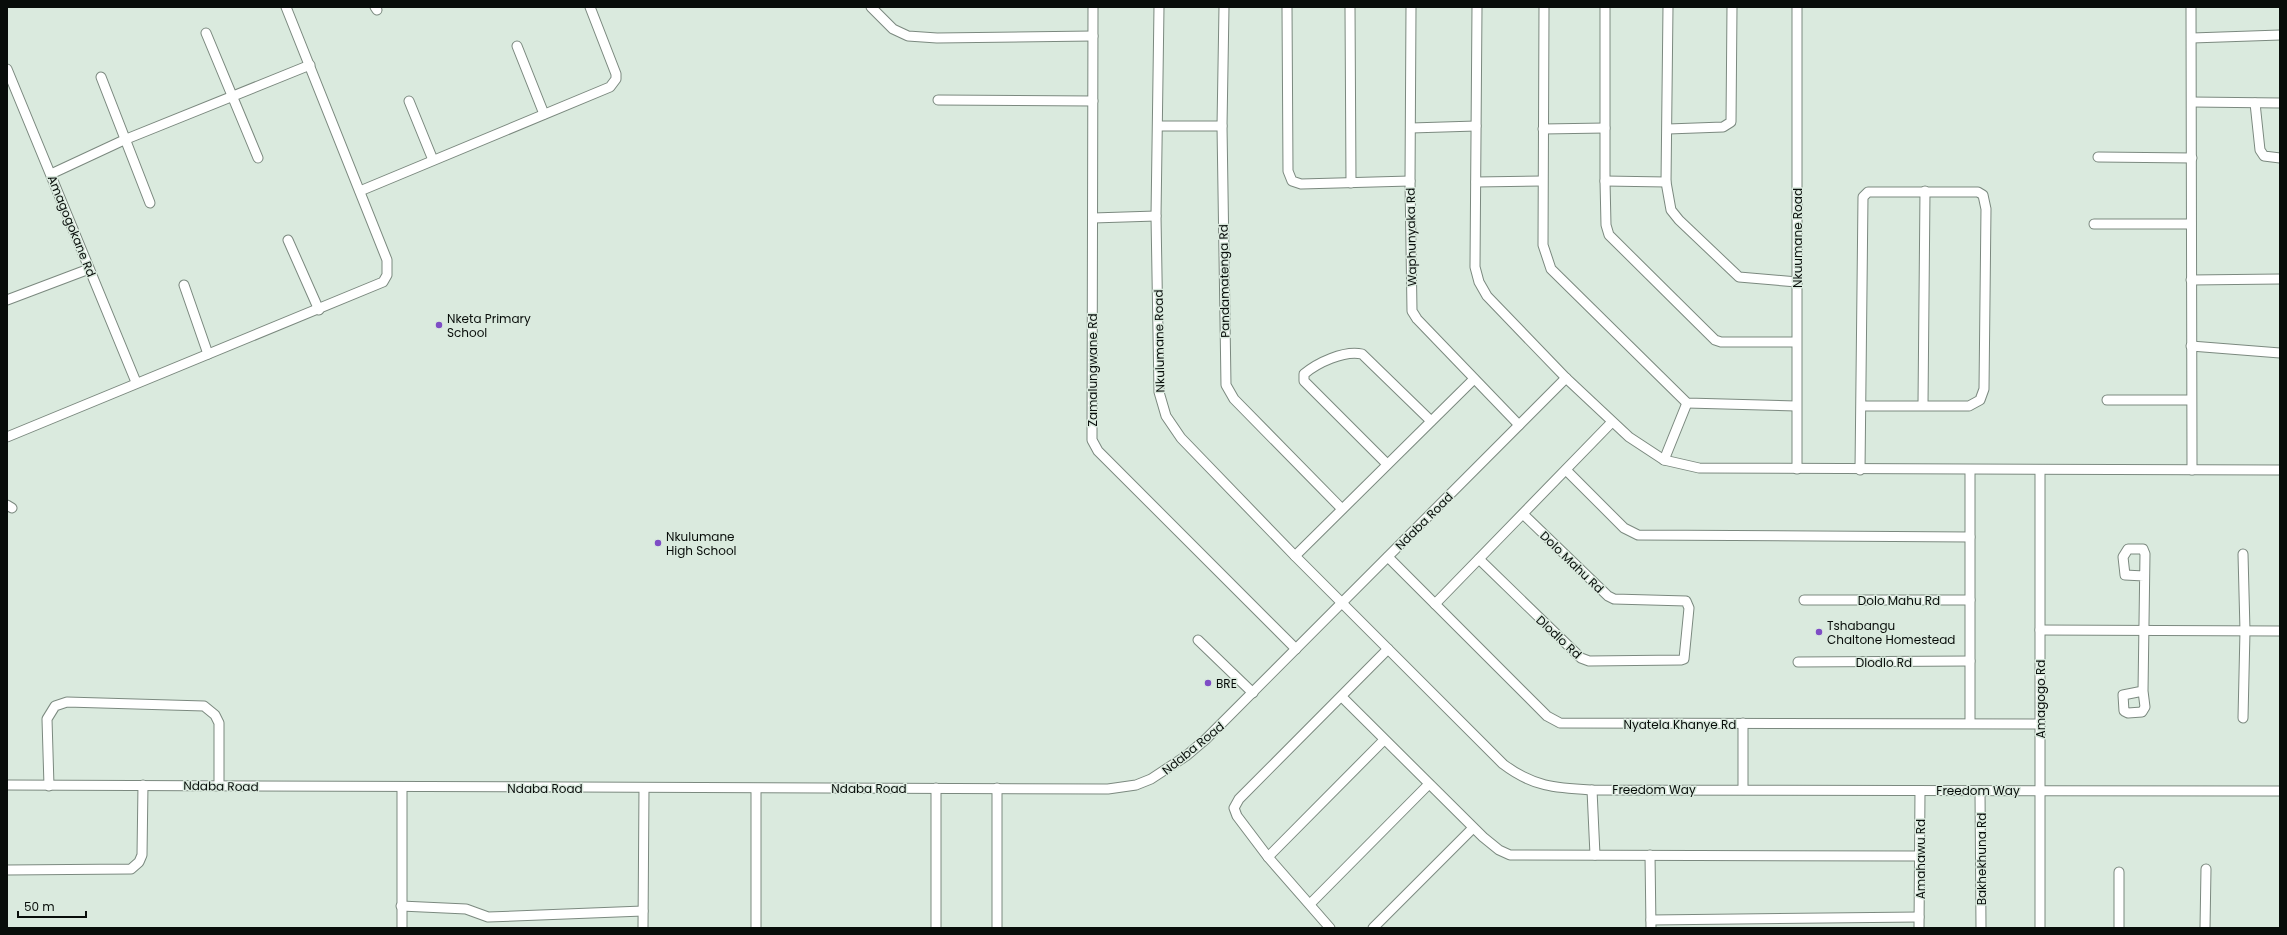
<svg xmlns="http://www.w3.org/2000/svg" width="2287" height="935" font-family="Poppins,sans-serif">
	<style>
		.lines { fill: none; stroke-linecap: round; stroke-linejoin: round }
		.minor-casing { stroke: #7b897f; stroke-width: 11 }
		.minor { stroke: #fff; stroke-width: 9 }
		.poi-dot { fill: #7e4dc5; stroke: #daeade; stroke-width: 1.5 }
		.labels { text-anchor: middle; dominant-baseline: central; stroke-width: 3; stroke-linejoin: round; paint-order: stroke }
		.street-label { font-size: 12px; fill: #080d0a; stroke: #daeade }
		.poi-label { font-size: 12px; fill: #080d0a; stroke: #daeade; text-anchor: start }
	</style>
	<rect width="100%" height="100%" fill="#daeade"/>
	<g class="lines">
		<g class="minor-casing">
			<g id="minor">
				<polyline points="375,7 377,10"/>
				<polyline points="871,7 893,29 908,36 937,38 1093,36"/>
				<polyline points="1093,7 1092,440 1098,451 1296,649"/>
				<path d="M1159 7 1156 216 1159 392 1166 416 1181 438 1295 556 1503 764C1533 787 1556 788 1592 790L2280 791"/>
				<polyline points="1224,7 1222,126 1226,385 1234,399 1342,509"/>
				<polyline points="1287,7 1288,171 1292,181 1301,184 1410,181"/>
				<polyline points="1350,7 1351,183"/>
				<polyline points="1411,7 1410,181 1412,311 1417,319 1519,425"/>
				<polyline points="1477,7 1475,267 1479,282 1487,296 1566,378 1629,437 1664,460 1699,468 2280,470"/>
				<polyline points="1544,7 1543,245 1551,269 1687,403 1796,406"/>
				<polyline points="1605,7 1605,181 1606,225 1609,235 1715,340 1721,342 1796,342"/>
				<polyline points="1668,7 1666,182 1671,210 1679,220 1739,277 1797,282"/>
				<polyline points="1797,7 1797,469"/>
				<polyline points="2191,7 2192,470"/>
				<polyline points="206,33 258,158"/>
				<polyline points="2192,38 2280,35"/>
				<polyline points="517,46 544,114"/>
				<polyline points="7,69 136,382"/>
				<polyline points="101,77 150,203"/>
				<polyline points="938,100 1093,101"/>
				<polyline points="409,101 433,160"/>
				<polyline points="2192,102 2280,103"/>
				<polyline points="2255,103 2260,150 2264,156 2280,158"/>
				<polyline points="1158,126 1222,126"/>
				<polyline points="1411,128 1476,126"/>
				<polyline points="1543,129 1605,128"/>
				<polyline points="1668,129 1723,127 1731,122 1732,7"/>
				<polyline points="2098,157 2192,158"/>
				<polyline points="51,174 124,140 310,65"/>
				<polyline points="1605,181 1666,182"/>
				<polyline points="1476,182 1542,181"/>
				<polyline points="360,191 610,87 616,79 616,74 590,7"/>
				<polyline points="1093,218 1156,216"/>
				<polyline points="2094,224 2191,224"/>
				<polyline points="288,240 319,310"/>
				<polyline points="2191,280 2280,279"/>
				<polyline points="184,285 208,354"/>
				<polyline points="7,300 89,269"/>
				<polyline points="2191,346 2280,353"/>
				<polyline points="2107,400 2191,400"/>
				<polyline points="1923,405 1925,191"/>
				<polyline points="7,437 383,282 387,275 387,260 286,7"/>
				<polyline points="1664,460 1687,403"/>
				<path d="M1387 464 1304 381V374C1317 363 1344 350 1362 354L1431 421"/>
				<polyline points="1566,470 1624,528 1638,535 1970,537"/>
				<polyline points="1860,470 1863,197 1868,192 1978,192 1983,195 1986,209 1984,389 1980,400 1969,406 1861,406"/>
				<polyline points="1970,470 1970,723"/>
				<polyline points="2040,470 2040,928"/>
				<polyline points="7,505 12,508"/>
				<polyline points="2243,554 2245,631 2243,718"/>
				<polyline points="1295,556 1474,379"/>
				<polyline points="1388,557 1547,716 1560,723 2040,724"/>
				<polyline points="1479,559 1581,658 1589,661 1681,660 1684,659 1689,608 1686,601 1614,599 1608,596 1523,514"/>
				<polyline points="1804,600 1970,600"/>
				<polyline points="1435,604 1612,422"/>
				<polyline points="2040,630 2280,631"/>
				<polyline points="1198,640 1253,693"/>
				<polyline points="1798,662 1970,661"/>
				<polyline points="2143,691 2123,695 2124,711 2128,713 2142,712 2145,707 2143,691 2145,554 2143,549 2128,549 2123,557 2125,575 2144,576"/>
				<polyline points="1342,697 1483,837 1499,850 1510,855 1920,856"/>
				<polyline points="1743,723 1743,789"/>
				<polyline points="7,785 1108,789 1136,785 1151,779 1186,756 1206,739 1566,378"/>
				<polyline points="49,786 47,719 55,706 67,702 204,706 215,715 219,723 219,786"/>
				<polyline points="402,787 402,928"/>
				<polyline points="997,788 997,928"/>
				<polyline points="1592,790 1595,855"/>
				<polyline points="1980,791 1981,928"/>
				<polyline points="1650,855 1651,928"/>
				<polyline points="1268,857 1384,740"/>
				<polyline points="7,870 131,869 139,862 142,855 143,785"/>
				<polyline points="1310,904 1429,784"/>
				<polyline points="401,906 466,909 488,917 643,911"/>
				<polyline points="1651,920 1919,917"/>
				<polyline points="643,928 644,788"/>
				<polyline points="756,928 756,789"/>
				<polyline points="936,928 936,788"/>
				<polyline points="1330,928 1268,857 1237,816 1234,808 1239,799 1388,649"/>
				<polyline points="1373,928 1473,828"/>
				<polyline points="1919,928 1920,791"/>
				<polyline points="2119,928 2119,872"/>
				<polyline points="2205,928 2206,869"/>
			</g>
		</g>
		<use href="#minor" class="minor"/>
	</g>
	<g class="poi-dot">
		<circle cx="439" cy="325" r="4"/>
		<circle cx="658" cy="543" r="4"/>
		<circle cx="1819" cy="632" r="4"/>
		<circle cx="1208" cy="683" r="4"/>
	</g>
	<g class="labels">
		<g class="street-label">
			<text transform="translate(72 226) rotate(68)">Amagogokane Rd</text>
			<text transform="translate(1411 237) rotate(-91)">Waphunyaka Rd</text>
			<text transform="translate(1797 238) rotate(-90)">Nkuumane Road</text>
			<text transform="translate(1224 281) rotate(-91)">Pandamatenga Rd</text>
			<text transform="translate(1159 341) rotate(-91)">Nkulumane Road</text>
			<text transform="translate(1092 370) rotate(-90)">Zamalungwane Rd</text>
			<text transform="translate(1424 521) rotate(-45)">Ndaba Road</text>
			<text transform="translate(1572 562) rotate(44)">Dolo Mahu Rd</text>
			<text x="1899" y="600">Dolo Mahu Rd</text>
			<text transform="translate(1559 637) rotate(43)">Dlodlo Rd</text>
			<text x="1884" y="662">Dlodlo Rd</text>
			<text transform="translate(2040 699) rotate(-90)">Amagogo Rd</text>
			<text x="1680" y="724">Nyatela Khanye Rd</text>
			<text transform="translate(1193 748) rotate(-39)">Ndaba Road</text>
			<text transform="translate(221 786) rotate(1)">Ndaba Road</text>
			<text x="545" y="788">Ndaba Road</text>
			<text x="869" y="788">Ndaba Road</text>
			<text x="1654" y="789">Freedom Way</text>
			<text x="1978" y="790">Freedom Way</text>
			<text transform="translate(1920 859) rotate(-90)">Amahawu Rd</text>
			<text transform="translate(1981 859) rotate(-90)">Bakhekhuna Rd</text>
		</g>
		<g class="poi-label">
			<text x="447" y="318">Nketa Primary<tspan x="447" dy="14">School</tspan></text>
			<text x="666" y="536">Nkulumane<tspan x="666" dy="14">High School</tspan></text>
			<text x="1827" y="625">Tshabangu<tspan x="1827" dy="14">Chaltone Homestead</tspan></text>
			<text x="1216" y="683">BRE</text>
		</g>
	</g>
	<rect width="2287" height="935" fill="none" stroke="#080d0a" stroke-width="16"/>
	<path d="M18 911v6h68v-6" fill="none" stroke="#080d0a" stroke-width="2"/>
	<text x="24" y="911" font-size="12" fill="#080d0a" stroke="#daeade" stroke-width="3" paint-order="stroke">50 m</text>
</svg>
